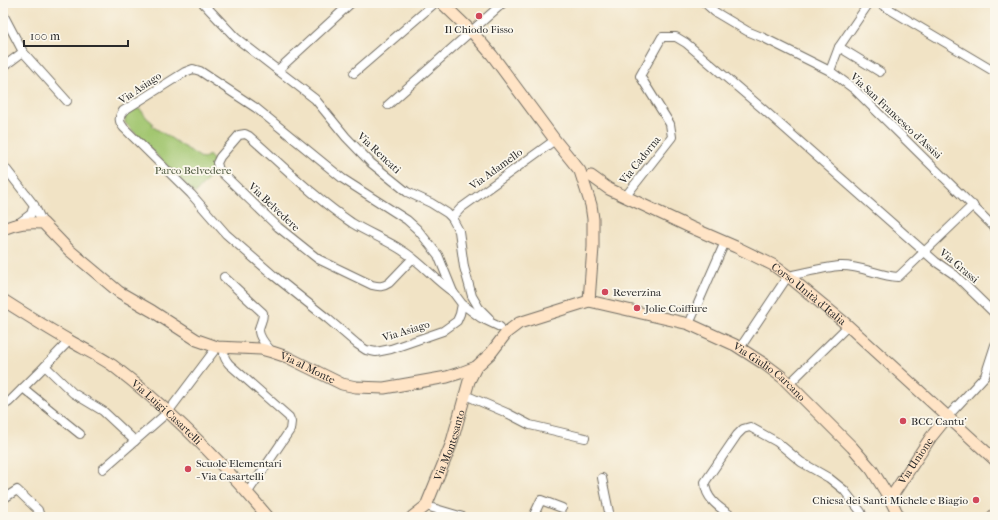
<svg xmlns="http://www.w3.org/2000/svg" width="998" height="520" font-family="'IM FELL French Canon',serif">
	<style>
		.green { fill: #a2c670; stroke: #66784e }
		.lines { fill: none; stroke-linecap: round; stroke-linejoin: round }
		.street-casing { stroke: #706b61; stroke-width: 10 }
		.secondary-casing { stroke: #706b61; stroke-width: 13 }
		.street { stroke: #fff; stroke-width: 8 }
		.secondary { stroke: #ffe4c6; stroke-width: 11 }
		.poi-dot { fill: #d1495b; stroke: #fbf7ec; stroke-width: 1.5 }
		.labels { text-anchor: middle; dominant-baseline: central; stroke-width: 3.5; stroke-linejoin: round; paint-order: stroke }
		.poi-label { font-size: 11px; fill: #2b2b2b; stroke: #fbf7ec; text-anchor: start }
		.street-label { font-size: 11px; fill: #2b2b2b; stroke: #fbf7ec }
		.park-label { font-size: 11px; fill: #4f5a40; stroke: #fbf7ec }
	</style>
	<rect width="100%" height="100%" fill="#fbf7ec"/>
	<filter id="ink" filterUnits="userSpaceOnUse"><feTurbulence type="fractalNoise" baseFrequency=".025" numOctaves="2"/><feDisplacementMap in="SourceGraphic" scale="8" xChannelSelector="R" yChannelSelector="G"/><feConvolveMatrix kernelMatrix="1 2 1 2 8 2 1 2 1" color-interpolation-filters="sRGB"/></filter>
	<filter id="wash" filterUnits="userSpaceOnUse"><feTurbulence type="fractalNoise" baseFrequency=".012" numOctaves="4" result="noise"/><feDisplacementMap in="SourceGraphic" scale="16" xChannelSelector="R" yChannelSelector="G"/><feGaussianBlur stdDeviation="0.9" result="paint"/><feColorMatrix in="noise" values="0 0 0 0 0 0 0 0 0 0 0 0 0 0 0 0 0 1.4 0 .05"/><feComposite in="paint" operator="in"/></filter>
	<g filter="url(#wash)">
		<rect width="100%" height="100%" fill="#f1e3c5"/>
		<polygon class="green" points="135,108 141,110 147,118 153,123 152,126 203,159 209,155 214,161 214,166 215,170 195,194 125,123 125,116"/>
	</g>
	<g filter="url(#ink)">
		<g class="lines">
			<g class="street-casing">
				<g id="street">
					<polyline points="203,3 236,38 315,99 346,137 371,163 407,192 431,203 447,213 452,218 459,231 464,267 472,296 479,308 489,318"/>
					<polyline points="705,3 715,12 747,31 764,38 830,71 854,89 995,228"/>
					<polyline points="879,3 995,72"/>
					<polyline points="3,14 23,52 67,101"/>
					<polyline points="839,47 880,72"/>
					<polyline points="3,67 23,52"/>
					<polyline points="278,70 351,3"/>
					<polyline points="830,71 839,47 869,3"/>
					<polyline points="354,73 435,3"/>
					<polyline points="388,105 503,3"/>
					<polyline points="3,165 34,205 43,223"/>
					<polyline points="625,197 672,137 670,124 640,76 662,37 676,37 686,43 763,109 936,262 955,275 995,314"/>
					<polyline points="452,218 461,208 555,140"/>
					<polyline points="19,223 31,214 34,205"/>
					<path d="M413 258 389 283C383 287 379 287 372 285L318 259 278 227 219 170 217 163 220 157 239 135 245 134 249 136C282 165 315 198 352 223 368 233 387 240 403 251 421 262 435 280 453 292"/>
					<path d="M224 277 263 313C263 321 260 323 259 329 258 337 267 346 272 352"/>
					<path d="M462 304 460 314 457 321 443 331 391 349 376 352 366 350 357 344 328 319 273 275 226 234 191 194 124 128C119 122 118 118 123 111L185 72 193 69 200 71 256 108 343 179 407 220 418 230 438 255 453 292 462 304 481 318 500 327"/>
					<polyline points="689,324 725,242"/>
					<path d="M229 347C221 352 224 358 229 364L289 417 291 422 290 430 248 492"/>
					<path d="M740 348 788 276C804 273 825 267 840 266 860 265 879 276 898 277L973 205"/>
					<polyline points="45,366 73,393 103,411 135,441"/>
					<polyline points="789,384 848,326"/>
					<polyline points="23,388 80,434"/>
					<polyline points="465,395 507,413 530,425 585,438"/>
					<polyline points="3,406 9,402 45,366 69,341"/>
					<polyline points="948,416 985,376 995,345"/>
					<polyline points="103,469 168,412 217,347"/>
					<polyline points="602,478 610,517"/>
					<polyline points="3,499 17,490 38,510 40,517"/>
					<polyline points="426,506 463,517"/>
					<polyline points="533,517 541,500 562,508"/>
					<path d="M733 517C720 508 705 499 705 482L737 435 743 429 750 427 777 442 801 462 829 478 844 490 861 512 863 517"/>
				</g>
			</g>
			<g class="secondary-casing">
				<g id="secondary">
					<polyline points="442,3 472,32 492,55 555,140 580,171 591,205 593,219 593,247 589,301"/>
					<path id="s1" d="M591 176 609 189 690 227 736 247 773 265 788 276 845 323 995 460"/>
					<path id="s2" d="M3 229C17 223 28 222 43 223L69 250 119 292 152 311 197 340 217 347 261 349 272 352 287 357 342 384 356 387 384 388 447 377 463 372 476 367 491 353 507 332 519 323 589 301 689 324 735 345 766 365 782 377 852 447 872 470 890 499 899 517"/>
					<path id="s3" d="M3 300C25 314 47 328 70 341 84 349 99 356 112 365 170 409 221 461 268 517"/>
					<path id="s4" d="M890 499 931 437 948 416"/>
					<path id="s5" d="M412 517 426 506 451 445 469 381 476 367"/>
					<polyline points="992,517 995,514"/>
				</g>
			</g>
			<use href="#street" class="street"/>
			<use href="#secondary" class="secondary"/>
		</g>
	</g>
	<g class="poi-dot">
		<circle cx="479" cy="16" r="4"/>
		<circle cx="605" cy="292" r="4"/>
		<circle cx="637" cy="308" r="4"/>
		<circle cx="903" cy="421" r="4"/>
		<circle cx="188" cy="469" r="4"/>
		<circle cx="976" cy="500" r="4"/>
	</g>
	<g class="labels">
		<g class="poi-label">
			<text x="479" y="29" text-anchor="middle">Il Chiodo Fisso</text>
			<text x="613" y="292">Reverzina</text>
			<text x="645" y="308">Jolie Coiffure</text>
			<text x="911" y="421">BCC Cantu'</text>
			<text x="196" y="463">Scuole Elementari<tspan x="196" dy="13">- Via Casartelli</tspan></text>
			<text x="968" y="500" text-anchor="end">Chiesa dei Santi Michele e Biagio</text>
		</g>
		<g class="street-label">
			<text transform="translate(140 88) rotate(-34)">Via Asiago</text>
			<text transform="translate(896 116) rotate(43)">Via San Francesco d'Assisi</text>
			<text transform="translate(379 153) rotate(43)">Via Rencati</text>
			<text transform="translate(640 160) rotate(-51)">Via Cadorna</text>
			<text transform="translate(496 169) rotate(-36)">Via Adamello</text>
			<text transform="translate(274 207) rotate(43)">Via Belvedere</text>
			<text transform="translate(959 266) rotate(40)">Via Grassi</text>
			<text stroke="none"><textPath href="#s1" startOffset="249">Corso Unità d'Italia</textPath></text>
			<text transform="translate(406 331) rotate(-17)">Via Asiago</text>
			<text stroke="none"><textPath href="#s2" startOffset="351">Via al Monte</textPath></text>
			<text stroke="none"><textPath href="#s2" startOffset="858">Via Giulio Carcano</textPath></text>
			<text stroke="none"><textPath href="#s3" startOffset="199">Via Luigi Casartelli</textPath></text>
			<text stroke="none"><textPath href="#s5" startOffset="83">Via Montesanto</textPath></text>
			<text stroke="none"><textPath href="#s4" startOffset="46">Via Unione</textPath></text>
		</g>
		<g class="park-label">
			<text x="193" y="170">Parco Belvedere</text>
		</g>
	</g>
	<rect width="998" height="520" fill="none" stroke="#fbf7ec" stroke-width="16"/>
	<path d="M24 40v6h104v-6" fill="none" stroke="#2b2b2b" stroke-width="2"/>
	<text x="30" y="40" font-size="12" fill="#2b2b2b" stroke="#fbf7ec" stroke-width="3" paint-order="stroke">100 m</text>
</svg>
